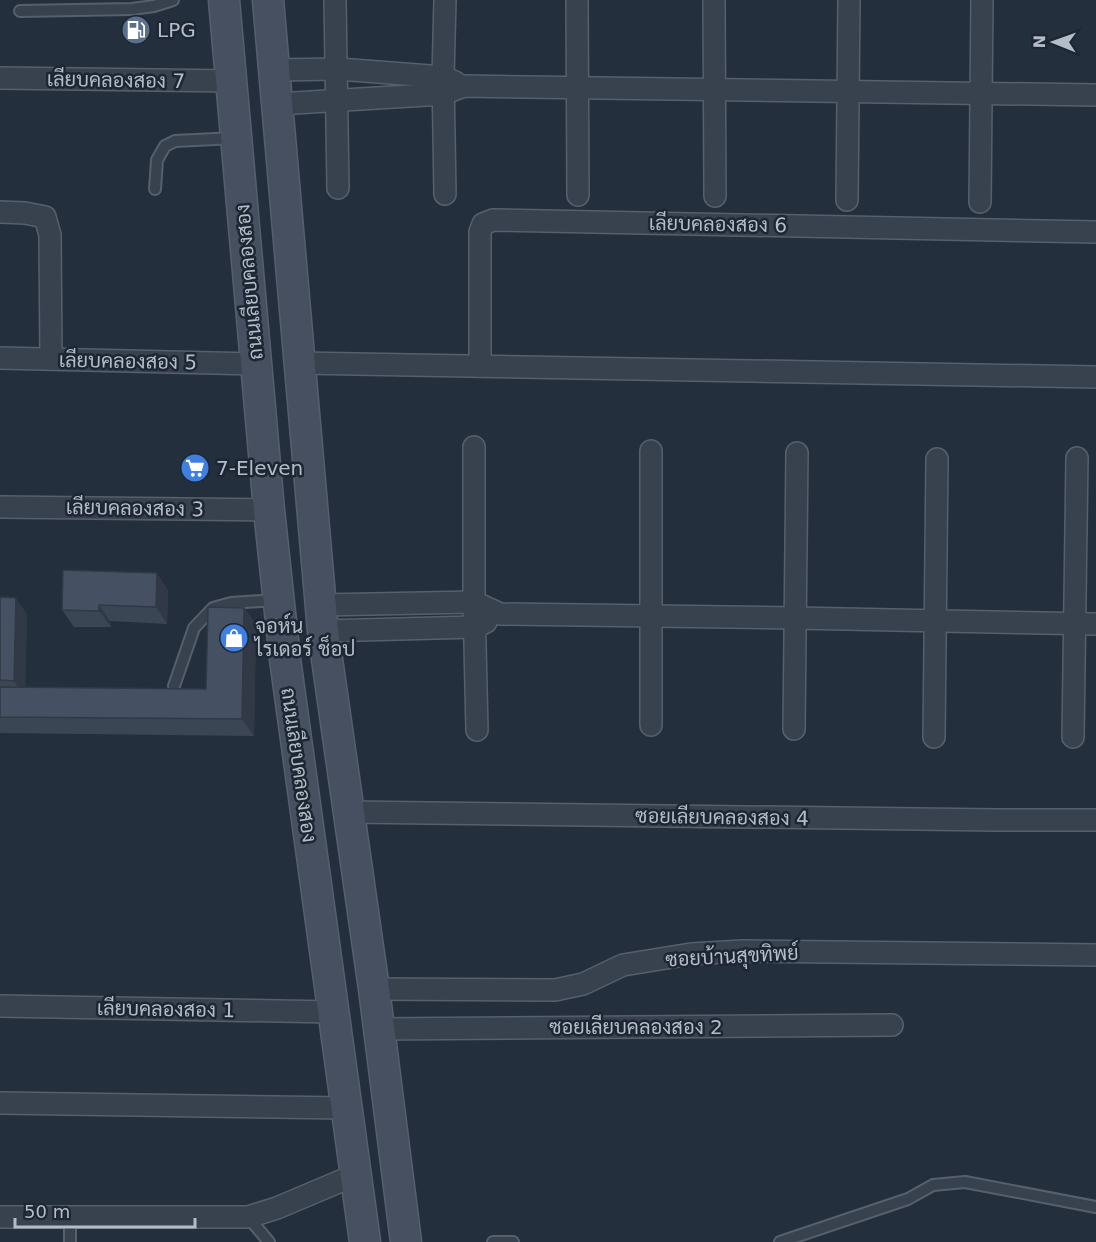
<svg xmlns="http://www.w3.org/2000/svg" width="1096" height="1242" font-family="'DejaVu Sans',Sarabun,sans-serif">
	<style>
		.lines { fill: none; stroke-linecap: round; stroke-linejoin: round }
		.lane-casing { stroke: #565f6c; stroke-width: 14 }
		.street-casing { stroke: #565f6c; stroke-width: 24 }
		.secondary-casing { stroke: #565f6c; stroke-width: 33 }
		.lane { stroke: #38414e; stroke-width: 10 }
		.street { stroke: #38414e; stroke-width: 21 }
		.secondary { stroke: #465061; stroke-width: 30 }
		.wall { fill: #3b4654 }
		.shaded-wall { fill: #303945 }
		.building { fill: #455162; stroke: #303945; stroke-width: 1.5 }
		.labels { text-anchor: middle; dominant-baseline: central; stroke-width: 5; stroke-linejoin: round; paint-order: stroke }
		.poi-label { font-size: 20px; fill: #b4bcc9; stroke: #1d2633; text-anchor: start }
		.street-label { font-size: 20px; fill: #b4bcc9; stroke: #1d2633 }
	</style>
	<rect width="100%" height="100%" fill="#242f3e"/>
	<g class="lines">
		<g class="lane-casing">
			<g id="lane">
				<polyline points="20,11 132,9 154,6 173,0"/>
				<polyline points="155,189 157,160 165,146 175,141 235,138"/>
				<polyline points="174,686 194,628 213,608 231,603 276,600"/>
				<polyline points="248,1217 269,1242"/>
				<polyline points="70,1242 70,1217"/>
				<polyline points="493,1242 513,1242"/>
				<polyline points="780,1242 908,1199 933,1185 965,1182 1096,1207"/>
			</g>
		</g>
		<g class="street-casing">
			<g id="street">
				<polyline points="335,0 338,188"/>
				<polyline points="577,0 578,195"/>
				<polyline points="714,0 715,196"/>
				<polyline points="275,70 336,69 352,70 443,77 455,82"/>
				<polyline points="0,78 232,81"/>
				<polyline points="278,104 443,94 464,86 1096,95"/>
				<polyline points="445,194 443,77 445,0"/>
				<polyline points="847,200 849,0"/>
				<polyline points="980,202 982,0"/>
				<polyline points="0,212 25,213 45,217 50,235 51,359"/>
				<polyline points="0,358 256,364"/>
				<polyline points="300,363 1096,377"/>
				<polyline points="480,366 480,232 483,224 493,220 1096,232"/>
				<polyline points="474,447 474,602 477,730"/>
				<polyline points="0,507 269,510"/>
				<polyline points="321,605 474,602 500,614 795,618 1096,624"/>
				<polyline points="323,631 475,627 486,622"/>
				<polyline points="651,725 651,451"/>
				<polyline points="794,729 797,453"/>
				<polyline points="934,737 937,459"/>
				<polyline points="1073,737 1077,458"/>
				<polyline points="349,812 996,820 1096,820"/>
				<polyline points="374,989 555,990 583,984 623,965 691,954 743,951 1096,955"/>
				<polyline points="0,1006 332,1012"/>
				<polyline points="379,1029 892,1025"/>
				<polyline points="0,1103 346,1108"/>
				<polyline points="0,1217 248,1217 277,1208 355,1175"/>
			</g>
		</g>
		<g class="secondary-casing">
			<g id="secondary">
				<polyline points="224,0 269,510 285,659 365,1242"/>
				<polyline points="268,0 323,631 374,989 406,1242"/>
			</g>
		</g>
		<use href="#lane" class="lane"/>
		<use href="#street" class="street"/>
		<use href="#secondary" class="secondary"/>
	</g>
	<g class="wall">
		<polygon points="168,590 167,624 110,621 111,627 74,627 62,610"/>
		<polygon points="0,597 27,614 25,688 206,689 244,608 256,624 254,736 0,733"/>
	</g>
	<g class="shaded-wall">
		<polygon points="157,573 168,590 167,624 156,607"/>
		<polygon points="16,598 27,614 25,697 14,681"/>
		<polygon points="99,605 110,621 111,627 99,611"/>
		<polygon points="244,608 256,624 254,736 242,719"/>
	</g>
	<g class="building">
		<polygon points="63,570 157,573 156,607 99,605 99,611 62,610"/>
		<polygon points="0,597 16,598 14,681 0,680"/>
		<polygon points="208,607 244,608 242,719 0,717 0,687 206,689"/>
	</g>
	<defs>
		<g id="fuel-disc" transform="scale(1.5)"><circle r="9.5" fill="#5c6f8a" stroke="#1d2633"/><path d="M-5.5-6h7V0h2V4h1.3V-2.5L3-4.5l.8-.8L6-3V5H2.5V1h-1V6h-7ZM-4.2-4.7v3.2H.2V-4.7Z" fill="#fff"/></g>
		<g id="supermarket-disc" transform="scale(1.5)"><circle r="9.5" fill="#3f7fe0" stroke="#1d2633"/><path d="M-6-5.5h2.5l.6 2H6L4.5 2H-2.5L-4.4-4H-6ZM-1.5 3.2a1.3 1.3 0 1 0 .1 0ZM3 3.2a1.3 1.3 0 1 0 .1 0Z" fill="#fff"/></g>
		<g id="shop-disc" transform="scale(1.5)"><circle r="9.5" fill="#3f7fe0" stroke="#1d2633"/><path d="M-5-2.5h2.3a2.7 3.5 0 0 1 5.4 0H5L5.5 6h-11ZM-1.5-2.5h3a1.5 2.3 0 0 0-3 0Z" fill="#fff"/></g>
	</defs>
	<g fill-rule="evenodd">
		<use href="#fuel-disc" x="136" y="30"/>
		<use href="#supermarket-disc" x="195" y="468"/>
		<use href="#shop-disc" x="234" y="638"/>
	</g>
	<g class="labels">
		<g class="poi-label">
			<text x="157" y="30">LPG</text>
			<text x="216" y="468">7-Eleven</text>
			<text x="255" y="626">จอห์น<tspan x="255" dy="23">ไรเดอร์ ช็อป</tspan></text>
		</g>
		<g class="street-label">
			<text transform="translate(116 80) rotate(1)">เลียบคลองสอง 7</text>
			<text transform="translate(718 224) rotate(1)">เลียบคลองสอง 6</text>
			<text transform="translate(249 282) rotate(-95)">ถนนเลียบคลองสอง</text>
			<text transform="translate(128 361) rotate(1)">เลียบคลองสอง 5</text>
			<text transform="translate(135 508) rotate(1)">เลียบคลองสอง 3</text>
			<text transform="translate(299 765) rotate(82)">ถนนเลียบคลองสอง</text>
			<text transform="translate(722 817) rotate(1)">ซอยเลียบคลองสอง 4</text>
			<text transform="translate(732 956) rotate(-3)">ซอยบ้านสุขทิพย์</text>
			<text transform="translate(166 1009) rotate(1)">เลียบคลองสอง 1</text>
			<text x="636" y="1027">ซอยเลียบคลองสอง 2</text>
		</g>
	</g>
	<g transform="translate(1054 42) rotate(271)" stroke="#1d2633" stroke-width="4.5" paint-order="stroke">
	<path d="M0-4.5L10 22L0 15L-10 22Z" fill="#b4bcc9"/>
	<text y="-9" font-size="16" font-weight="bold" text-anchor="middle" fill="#b4bcc9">N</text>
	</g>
	<path d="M15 1218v9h180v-9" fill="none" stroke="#b4bcc9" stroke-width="3"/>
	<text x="24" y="1218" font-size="18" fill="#b4bcc9" stroke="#1d2633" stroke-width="4.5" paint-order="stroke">50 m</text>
</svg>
